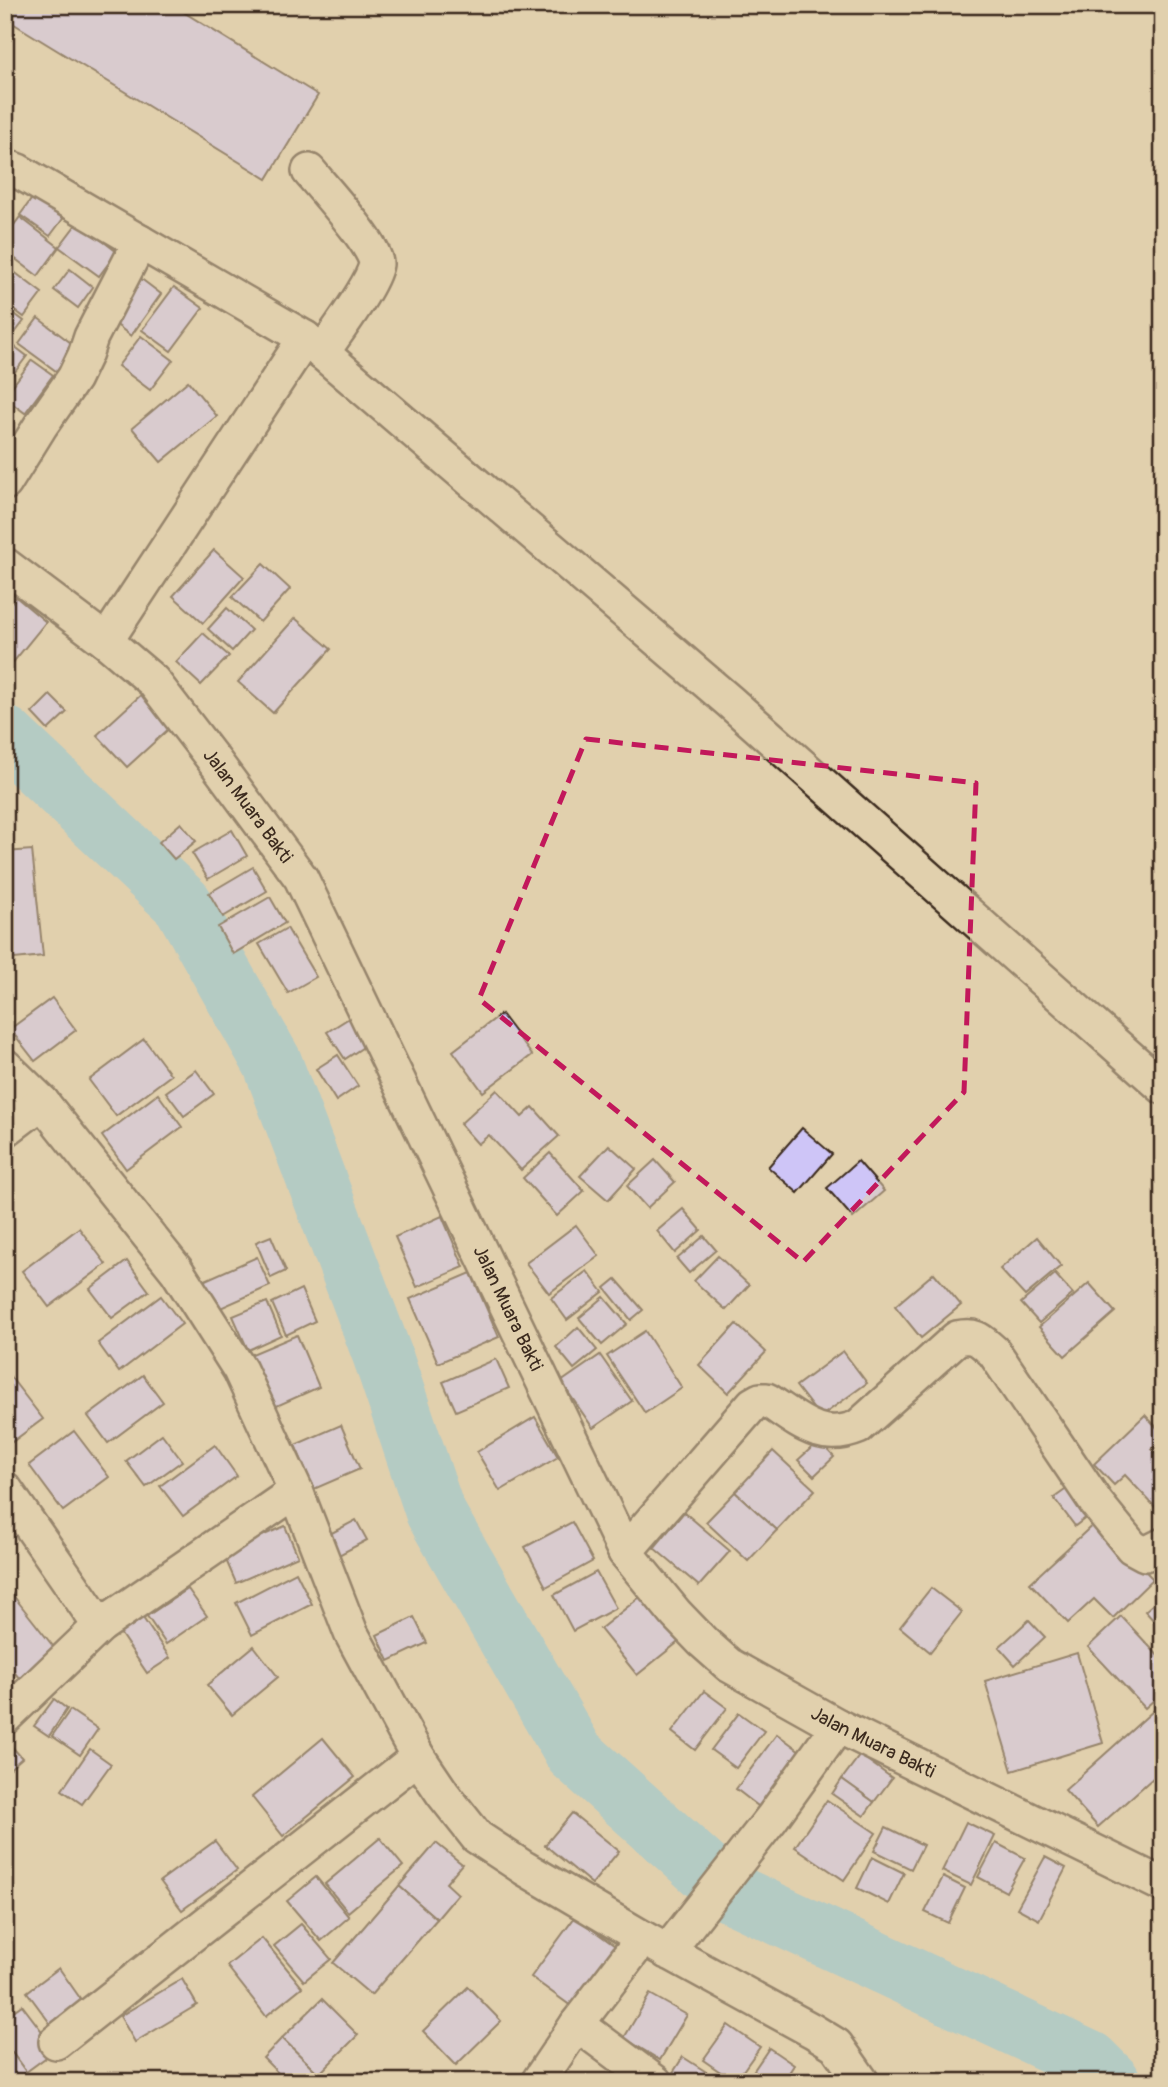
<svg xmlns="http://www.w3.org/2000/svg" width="1168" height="2087" font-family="Pangolin,sans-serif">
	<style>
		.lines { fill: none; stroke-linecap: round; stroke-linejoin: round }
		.river { stroke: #7dc5de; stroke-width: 60 }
		.building { fill: #cec5f7; stroke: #3b2a1e; stroke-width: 2 }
		.minor-casing { stroke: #3b2a1e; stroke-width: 38 }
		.minor { stroke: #e1d0ad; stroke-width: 33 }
		.marked { fill: none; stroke: #c2185b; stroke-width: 5; stroke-dasharray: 14 9; stroke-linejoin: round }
		.labels { text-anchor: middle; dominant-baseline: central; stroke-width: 5; stroke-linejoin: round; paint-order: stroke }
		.street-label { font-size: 19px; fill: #3b2a1e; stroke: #e1d0ad }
	</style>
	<rect width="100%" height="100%" fill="#e1d0ad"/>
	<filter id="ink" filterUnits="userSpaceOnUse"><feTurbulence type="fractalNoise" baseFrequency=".0143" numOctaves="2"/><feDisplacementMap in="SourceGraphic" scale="14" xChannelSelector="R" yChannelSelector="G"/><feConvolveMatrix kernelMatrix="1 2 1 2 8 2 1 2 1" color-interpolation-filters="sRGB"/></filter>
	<g filter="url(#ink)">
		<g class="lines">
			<polyline class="river" points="5,736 183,904 272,1062 382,1354 435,1512 574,1753 727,1891 1090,2061 1111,2082"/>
		</g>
		<g class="building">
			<polygon points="15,5 172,5 318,95 267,179 6,19"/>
			<polygon points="39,189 68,212 50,236 20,215"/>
			<polygon points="20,217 59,247 38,276 5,251 5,237"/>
			<polygon points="78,222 117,252 99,276 59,247"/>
			<polygon points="5,265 42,293 24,317 5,303"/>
			<polygon points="70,269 93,287 78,308 54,290"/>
			<polygon points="140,278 161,294 131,336 109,319"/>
			<polygon points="174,287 203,308 171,351 142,330"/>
			<polygon points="5,307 24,321 5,346"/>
			<polygon points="38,318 75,346 56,371 19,344"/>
			<polygon points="141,336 173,360 150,390 118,366"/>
			<polygon points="14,346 27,356 5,385 5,357"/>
			<polygon points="32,360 53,375 25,413 5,398 5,396"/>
			<polygon points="188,381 217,416 161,462 132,428"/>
			<polygon points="214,550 244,577 203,623 173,596"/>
			<polygon points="263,564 290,589 260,622 232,597"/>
			<polygon points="16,597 46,622 11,665 5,661 5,609"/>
			<polygon points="227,608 251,630 232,651 208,629"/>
			<polygon points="295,618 331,649 273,713 238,682"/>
			<polygon points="203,633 229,656 201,685 176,662"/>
			<polygon points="142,694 172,726 127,767 97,735"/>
			<polygon points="50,695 67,712 48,730 32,713"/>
			<polygon points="181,823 196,841 174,859 159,842"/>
			<polygon points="232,830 247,856 208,879 192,853"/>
			<polygon points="32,850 43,956 5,960 5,852"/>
			<polygon points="253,867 267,891 223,917 209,893"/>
			<polygon points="270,897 285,923 233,954 218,927"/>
			<polygon points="287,928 316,977 288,993 259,944"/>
			<polygon points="52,998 76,1030 35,1061 10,1029"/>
			<polygon points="501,1014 532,1055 483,1092 453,1051"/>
			<polygon points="354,1015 371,1042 345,1059 327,1032"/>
			<polygon points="144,1039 171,1075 116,1116 89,1080"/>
			<polygon points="338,1055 358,1086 336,1101 316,1069"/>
			<polygon points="196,1070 214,1094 184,1116 166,1092"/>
			<polygon points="5,1084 22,1106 5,1118"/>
			<polygon points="497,1090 522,1117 533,1107 559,1136 521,1170 489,1135 478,1144 460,1124"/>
			<polygon points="158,1094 182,1127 126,1169 102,1136"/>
			<polygon points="802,1128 832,1154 798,1193 768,1167"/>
			<polygon points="609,1145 636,1169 608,1200 580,1176"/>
			<polygon points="550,1153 584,1191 557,1216 523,1178"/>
			<polygon points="655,1160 675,1182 647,1208 627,1186"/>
			<polygon points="858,1161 884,1191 853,1218 827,1188"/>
			<polygon points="683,1209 701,1230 675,1253 657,1231"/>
			<polygon points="442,1216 464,1267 417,1287 395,1237"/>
			<polygon points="576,1225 599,1256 549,1293 526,1263"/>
			<polygon points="79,1228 106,1264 49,1307 22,1271"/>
			<polygon points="271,1236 286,1271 271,1278 256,1242"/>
			<polygon points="704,1236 716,1250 689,1273 677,1259"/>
			<polygon points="1037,1237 1061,1266 1025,1296 1000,1269"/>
			<polygon points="718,1256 749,1285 726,1310 694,1281"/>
			<polygon points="257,1257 270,1286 216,1310 203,1281"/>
			<polygon points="127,1261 149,1291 112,1318 90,1289"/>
			<polygon points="587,1271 603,1292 567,1320 551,1298"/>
			<polygon points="471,1273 499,1337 438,1363 410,1299"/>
			<polygon points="934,1273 961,1305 921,1338 895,1306"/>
			<polygon points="1055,1274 1073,1294 1039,1323 1021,1303"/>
			<polygon points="616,1279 643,1310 631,1320 605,1288"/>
			<polygon points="1089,1283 1115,1312 1065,1356 1039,1327"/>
			<polygon points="301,1289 315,1321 286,1335 272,1303"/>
			<polygon points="161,1296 182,1324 119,1372 98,1343"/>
			<polygon points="604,1297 627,1324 602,1345 579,1318"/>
			<polygon points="267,1302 281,1335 248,1350 233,1316"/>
			<polygon points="736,1324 766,1352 728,1393 699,1365"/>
			<polygon points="578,1327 597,1350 574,1369 556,1347"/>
			<polygon points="645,1331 682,1388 645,1413 607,1356"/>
			<polygon points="297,1335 319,1387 268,1410 245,1357"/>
			<polygon points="843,1351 867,1383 820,1417 796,1386"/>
			<polygon points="600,1355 632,1401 593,1428 561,1382"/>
			<polygon points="496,1359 509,1388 456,1411 443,1382"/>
			<polygon points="5,1370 43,1419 12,1442 5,1432"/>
			<polygon points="143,1375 163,1402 108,1443 88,1416"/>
			<polygon points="1145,1415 1163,1434 1163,1439 1152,1449 1163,1461 1163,1503 1157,1509 1125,1475 1114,1485 1094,1464"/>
			<polygon points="535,1417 558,1457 500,1491 477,1452"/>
			<polygon points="341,1425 360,1469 314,1489 295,1445"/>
			<polygon points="74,1431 109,1477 63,1511 29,1465"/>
			<polygon points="162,1434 182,1461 146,1487 126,1461"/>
			<polygon points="819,1441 834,1457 814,1476 798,1460"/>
			<polygon points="215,1445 237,1476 183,1516 160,1486"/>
			<polygon points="773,1451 815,1490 777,1530 735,1492"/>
			<polygon points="1079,1480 1100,1507 1075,1526 1054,1498"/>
			<polygon points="735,1492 777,1530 748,1561 706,1522"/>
			<polygon points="684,1512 730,1551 699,1586 654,1548"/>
			<polygon points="356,1520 367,1540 337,1556 326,1536"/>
			<polygon points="1097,1521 1153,1579 1113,1618 1094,1599 1068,1623 1030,1583"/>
			<polygon points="572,1522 593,1561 546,1587 525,1547"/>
			<polygon points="285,1526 298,1556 236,1583 223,1553"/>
			<polygon points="296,1572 312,1604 252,1635 236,1603"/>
			<polygon points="596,1572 616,1608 573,1631 554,1595"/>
			<polygon points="931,1588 962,1612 930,1652 900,1627"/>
			<polygon points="188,1589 207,1616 166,1644 147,1616"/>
			<polygon points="645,1593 682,1639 637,1675 600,1629"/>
			<polygon points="12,1594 60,1655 24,1684 5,1661 5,1600"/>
			<polygon points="1163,1595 1163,1631 1145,1611"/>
			<polygon points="141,1615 170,1658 147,1673 118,1630"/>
			<polygon points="1121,1616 1163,1661 1163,1692 1145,1708 1088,1647"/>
			<polygon points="414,1617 427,1643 389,1661 377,1635"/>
			<polygon points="1029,1620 1045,1637 1015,1665 999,1647"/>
			<polygon points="254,1646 278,1677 232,1715 207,1685"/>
			<polygon points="1077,1653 1103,1743 1012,1771 985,1681"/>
			<polygon points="704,1691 727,1708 695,1750 672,1732"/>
			<polygon points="54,1699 67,1709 49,1736 34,1726"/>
			<polygon points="70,1710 98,1729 80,1755 52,1736"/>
			<polygon points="1153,1711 1163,1722 1163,1769 1098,1827 1065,1790"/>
			<polygon points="739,1713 764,1731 736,1768 711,1750"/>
			<polygon points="777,1734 804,1754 762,1809 736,1789"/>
			<polygon points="323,1738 355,1777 283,1836 252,1797"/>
			<polygon points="5,1739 22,1758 5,1773"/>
			<polygon points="90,1749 111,1764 82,1804 62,1790"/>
			<polygon points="860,1755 892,1778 874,1802 842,1779"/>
			<polygon points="842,1779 874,1802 864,1816 832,1794"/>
			<polygon points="827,1800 876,1833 844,1880 795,1847"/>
			<polygon points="572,1813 619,1851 592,1884 545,1845"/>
			<polygon points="966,1822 995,1836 971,1885 942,1871"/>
			<polygon points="886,1827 923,1845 911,1869 874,1851"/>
			<polygon points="380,1838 403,1866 348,1912 325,1884"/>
			<polygon points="215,1841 237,1870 182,1910 160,1881"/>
			<polygon points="436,1843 462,1864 446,1883 458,1894 437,1919 399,1886"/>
			<polygon points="996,1843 1025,1858 1006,1892 978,1877"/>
			<polygon points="872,1857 904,1873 889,1904 857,1888"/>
			<polygon points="1045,1857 1066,1868 1039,1920 1017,1908"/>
			<polygon points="316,1877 349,1917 321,1941 287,1901"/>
			<polygon points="943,1877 965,1888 948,1923 925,1912"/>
			<polygon points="399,1886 437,1919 371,1995 333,1963"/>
			<polygon points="575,1917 622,1951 578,2011 531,1977"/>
			<polygon points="301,1924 331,1959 304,1981 274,1946"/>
			<polygon points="262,1938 302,1987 266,2016 227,1966"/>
			<polygon points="59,1968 89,2011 58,2034 27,1992"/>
			<polygon points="182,1979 197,2005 135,2042 120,2016"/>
			<polygon points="468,1987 501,2021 456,2065 423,2031"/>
			<polygon points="650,1994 687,2015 660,2060 624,2038"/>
			<polygon points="322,1999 358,2035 319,2074 282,2038"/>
			<polygon points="22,2005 56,2050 26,2072 5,2043 5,2017"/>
			<polygon points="728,2025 760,2047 735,2082 703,2060"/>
			<polygon points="282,2038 319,2074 311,2082 287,2082 263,2058"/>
			<polygon points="5,2043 26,2072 12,2082 5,2082"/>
			<polygon points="769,2048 794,2065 783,2082 746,2082"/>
			<polygon points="683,2057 711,2075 706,2082 667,2082"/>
		</g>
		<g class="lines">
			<g class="minor-casing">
				<g id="minor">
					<polyline points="5,166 18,171 305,338"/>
					<path d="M309 171C322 187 377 247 376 264 373 284 335 334 322 353"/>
					<polyline points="5,483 41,425 74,378 85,355 91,337 140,242"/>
					<path id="s1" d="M5 565 106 641 153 681 216 763 301 878 625 1552 676 1614 703 1642 729 1665 838 1726 1163 1885"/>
					<polyline points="106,641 305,338 729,701 1163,1087"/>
					<polyline points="5,1066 42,1102 177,1271 240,1370 296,1491 351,1633 418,1757 443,1794 477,1837 524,1868 643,1938 813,2031 836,2045 862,2082"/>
					<polyline points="5,1130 42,1102"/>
					<polyline points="5,1489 100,1626"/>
					<path d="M625 1552 753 1404 760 1400H767C798 1420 820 1443 858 1427L957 1338C977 1334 980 1340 994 1352L1097 1504 1132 1547 1145 1554 1163 1545"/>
					<polyline points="5,1717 100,1626 296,1491"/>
					<polyline points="667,1952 772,1818 838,1726"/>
					<polyline points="577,2024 655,2082"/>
					<polyline points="56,2042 418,1757"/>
					<polyline points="538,2082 577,2024 643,1938"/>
				</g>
			</g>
			<use href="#minor" class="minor"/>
		</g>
	</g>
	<path d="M0 0H1168V2087H0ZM586 739 976 783 964 1092 803 1262 479 999Z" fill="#e1d0ad" fill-opacity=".55" fill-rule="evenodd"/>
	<path class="marked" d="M586 739 976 783 964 1092 803 1262 479 999Z"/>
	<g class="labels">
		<g class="street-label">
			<text stroke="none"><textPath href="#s1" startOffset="345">Jalan Muara Bakti</textPath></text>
			<text stroke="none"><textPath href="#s1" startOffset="912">Jalan Muara Bakti</textPath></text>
			<text stroke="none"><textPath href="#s1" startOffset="1500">Jalan Muara Bakti</textPath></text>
		</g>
	</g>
	<rect width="1168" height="2087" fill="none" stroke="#e1d0ad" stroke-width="28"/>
	<rect x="14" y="14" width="1140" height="2059" fill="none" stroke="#3b2a1e" stroke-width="2.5" filter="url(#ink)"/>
</svg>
